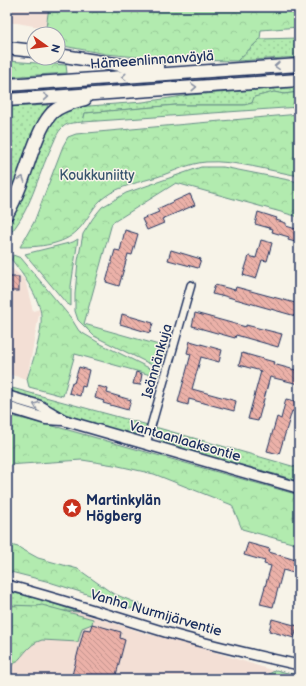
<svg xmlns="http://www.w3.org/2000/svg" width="306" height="686" font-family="'Balsamiq Sans',sans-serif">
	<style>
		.built { fill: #f3dfd5 }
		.green { fill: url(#green-dots); stroke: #668d86 }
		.forest { fill: url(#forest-crowns); stroke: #668d86 }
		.building { fill: url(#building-back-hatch); stroke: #1b2f5e }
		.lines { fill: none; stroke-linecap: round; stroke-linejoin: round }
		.minor-casing { stroke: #1b2f5e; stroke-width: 10 }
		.tertiary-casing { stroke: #1b2f5e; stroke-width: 12 }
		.secondary-casing { stroke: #1b2f5e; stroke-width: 13 }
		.trunk-casing { stroke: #1b2f5e; stroke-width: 15 }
		.minor { stroke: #f7f3e8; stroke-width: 7 }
		.tertiary { stroke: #f7f3e8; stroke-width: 9 }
		.secondary { stroke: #f7f3e8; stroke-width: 10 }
		.trunk { stroke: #f7f3e8; stroke-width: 12 }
		.oneway { stroke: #8991a3 }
		.labels { text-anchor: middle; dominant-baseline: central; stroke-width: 3; stroke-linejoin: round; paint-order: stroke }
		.street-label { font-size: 14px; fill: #1b2f5e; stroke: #f7f3e8 }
		.park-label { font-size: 14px; fill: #39556e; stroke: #f7f3e8 }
		.poi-label { font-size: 14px; font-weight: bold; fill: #1b2f5e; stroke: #f7f3e8; text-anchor: start }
	</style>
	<defs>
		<pattern id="green-dots" width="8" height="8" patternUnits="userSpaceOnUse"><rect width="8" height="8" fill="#b2ebaf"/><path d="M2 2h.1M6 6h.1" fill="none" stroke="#98ca99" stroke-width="1.8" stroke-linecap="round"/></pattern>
		<pattern id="forest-crowns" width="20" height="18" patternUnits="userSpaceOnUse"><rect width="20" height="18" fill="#b2ebaf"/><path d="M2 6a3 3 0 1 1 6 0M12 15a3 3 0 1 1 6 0" fill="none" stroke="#98ca99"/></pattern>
		<pattern id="building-back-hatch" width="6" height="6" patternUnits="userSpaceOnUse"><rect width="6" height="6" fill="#ebb1a8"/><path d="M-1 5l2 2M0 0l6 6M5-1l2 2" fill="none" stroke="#be908c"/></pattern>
	</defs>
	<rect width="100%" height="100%" fill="#f7f3e8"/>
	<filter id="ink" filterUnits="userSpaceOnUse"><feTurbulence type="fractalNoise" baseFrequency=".025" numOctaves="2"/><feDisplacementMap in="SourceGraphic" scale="8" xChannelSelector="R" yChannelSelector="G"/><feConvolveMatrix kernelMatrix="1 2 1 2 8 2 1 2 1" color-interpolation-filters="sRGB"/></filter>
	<g filter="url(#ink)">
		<g class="built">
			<polygon points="7,7 49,7 45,28 17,23 7,23"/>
			<polygon points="7,264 25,280 33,311 40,309 27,379 7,374"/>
			<polygon points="26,608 79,612 148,634 167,638 212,651 299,679 7,679"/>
		</g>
		<g class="green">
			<polygon points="299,38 299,57 237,61 260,39"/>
			<path d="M299 87V92L284 94 274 92 252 103 244 105H176L85 113 83 122C76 123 68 122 63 127 57 132 55 140 52 146 37 176 31 212 7 237V225L15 211 48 127 55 118 63 112 75 107 143 102 190 95Z"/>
			<polygon points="48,105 7,208 7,196 11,173 7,153 7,107"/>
			<path d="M12 388 148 425C143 432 139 435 131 434L79 419 17 396 13 392Z"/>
			<polygon points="155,427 299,468 299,481 164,443 156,437"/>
			<polygon points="7,592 26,595 79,612 26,608 7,679"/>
		</g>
		<g class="forest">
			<polygon points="49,7 299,7 299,27 261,30 260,39 237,61 167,60 106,54 58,45 58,34 45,34"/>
			<polygon points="7,61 66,65 67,73 7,77"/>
			<polygon points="274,92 284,94 299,92 299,107 83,122 85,113 176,105 244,105 252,103 254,97"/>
			<path d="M299 114V176C271 171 234 160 206 162 190 163 173 172 157 177 142 181 118 187 106 196 93 204 88 221 77 231 63 245 39 247 20 247L34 222 63 146 68 137 76 134Z"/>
			<polygon points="201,167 223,167 299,182 299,217 176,183 112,223 84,324 166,347 160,369 94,336 78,320 75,311 75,294 78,261 83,234 93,218 102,207 126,193"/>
			<polygon points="78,239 71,286 71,306 66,303 25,254 73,242"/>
			<path d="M13 255 21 258 71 318 79 331 101 344 159 373 158 377 75 354 63 396 29 387 27 379C33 360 45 328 40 309 35 291 23 275 12 260Z"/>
			<polygon points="7,415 61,428 299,495 299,545 242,529 232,505 154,474 114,465 82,460 7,465"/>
			<polygon points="7,544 18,547 38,558 78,569 112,593 139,604 165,619 46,581 7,571"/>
			<path d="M7 605 37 606 42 605 93 619 92 624 82 628 78 642 42 640C27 644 22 660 10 667H7Z"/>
			<polygon points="276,670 299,676 299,679 266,679 269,674"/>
		</g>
		<g class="building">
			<polygon points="190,194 195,205 162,219 164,223 147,230 142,219 159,212 157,209"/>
			<polygon points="258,212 277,218 276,220 286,223 286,226 299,230 299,243 288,240 289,237 272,232 273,229 255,224"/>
			<polygon points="125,230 138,234 132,255 128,254 119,286 106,282 115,250 120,251"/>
			<polygon points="261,240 272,243 267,261 262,260 256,279 243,275 249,256 256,258"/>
			<polygon points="171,250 201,259 198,268 168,260"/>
			<rect x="7" y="277" width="12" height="14"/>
			<polygon points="215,285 235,290 236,287 299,304 299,317 221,295 221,296 212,294"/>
			<polygon points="195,313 246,327 246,325 282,334 278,347 236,335 235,338 192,326"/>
			<polygon points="122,314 153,323 150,333 120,324"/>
			<polygon points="190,341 222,350 219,362 201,357 192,389 236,401 234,411 189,399 188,405 178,402 191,354 187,353"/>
			<polygon points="242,353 274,362 273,364 299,371 299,384 270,377 258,421 248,419 261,371 239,365"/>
			<polygon points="79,367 89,370 85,387 82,386 80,396 69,393 72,382 74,383"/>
			<polygon points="136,372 142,374 140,385 133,384"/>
			<polygon points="98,386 108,389 107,393 131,400 128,410 103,403 104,401 95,398"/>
			<polygon points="286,399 299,402 299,413 292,411 279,454 267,451 277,417 281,419"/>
			<polygon points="248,543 270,549 269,552 299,561 297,574 283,570 273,607 260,604 271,566 264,564 265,561 244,555"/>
			<polygon points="272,619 298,626 294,638 269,631"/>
			<polygon points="92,624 121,632 120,638 125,640 115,679 71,679 84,629 90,630"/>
		</g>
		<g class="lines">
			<g class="minor-casing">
				<polyline id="minor" points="146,444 191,285"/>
			</g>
			<g class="tertiary-casing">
				<path id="tertiary" d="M7 585C60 599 113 616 165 632 209 645 254 655 299 665"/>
			</g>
			<g class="secondary-casing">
				<g id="secondary">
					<polyline points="7,396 40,406 62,419"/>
					<polyline points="7,407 46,419 63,420 299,488"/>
				</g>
			</g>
			<g class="trunk-casing">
				<g id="trunk">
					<polyline points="7,48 34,51"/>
					<polyline points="58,55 121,65 158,68"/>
					<polyline points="7,85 299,65"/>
					<polyline points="7,100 299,80"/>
					<path d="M7 214C18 195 25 173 32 152 37 139 42 124 52 113 60 105 74 102 85 99"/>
				</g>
			</g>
			<use href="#minor" class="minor"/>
			<use href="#tertiary" class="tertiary"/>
			<use href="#secondary" class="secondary"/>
			<use href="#trunk" class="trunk"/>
		</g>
		<defs><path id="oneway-chevron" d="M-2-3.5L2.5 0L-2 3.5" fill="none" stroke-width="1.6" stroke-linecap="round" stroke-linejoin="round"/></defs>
		<g class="oneway">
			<use href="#oneway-chevron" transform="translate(277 66) rotate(177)"/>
			<use href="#oneway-chevron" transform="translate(124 77) rotate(176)"/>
			<use href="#oneway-chevron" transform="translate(194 87) rotate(-4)"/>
			<use href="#oneway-chevron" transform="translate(46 97) rotate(-4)"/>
			<use href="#oneway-chevron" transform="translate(22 179) rotate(-70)"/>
			<use href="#oneway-chevron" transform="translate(36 405) rotate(-159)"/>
		</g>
	</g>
	<defs>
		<g id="sight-disc" transform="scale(1)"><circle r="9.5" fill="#c8321e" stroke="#f7f3e8"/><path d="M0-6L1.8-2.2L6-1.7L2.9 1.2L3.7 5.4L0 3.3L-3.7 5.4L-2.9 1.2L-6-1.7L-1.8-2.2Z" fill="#fff"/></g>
	</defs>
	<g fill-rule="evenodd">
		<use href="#sight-disc" x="72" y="508"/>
	</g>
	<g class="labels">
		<g class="street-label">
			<text transform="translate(152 60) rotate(-4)">Hämeenlinnanväylä</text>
			<text transform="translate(157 361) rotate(-74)">Isännänkuja</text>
			<text transform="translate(185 441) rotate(16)">Vantaanlaaksontie</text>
			<text transform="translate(156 613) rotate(16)">Vanha Nurmijärventie</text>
		</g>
		<g class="park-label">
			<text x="97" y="175">Koukkuniitty</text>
		</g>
		<g class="poi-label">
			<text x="86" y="500">Martinkylän<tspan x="86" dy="16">Högberg</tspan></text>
		</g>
	</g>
	<rect width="306" height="686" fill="none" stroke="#f7f3e8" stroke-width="24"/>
	<rect x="12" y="12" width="282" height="662" fill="none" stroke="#1b2f5e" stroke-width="1.5" filter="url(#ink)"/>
	<g transform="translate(46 46) rotate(104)"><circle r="19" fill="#f7f3e8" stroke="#9fa5b1"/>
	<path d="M0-3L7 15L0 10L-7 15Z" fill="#c8321e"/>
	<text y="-6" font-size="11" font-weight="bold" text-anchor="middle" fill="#1b2f5e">N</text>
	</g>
</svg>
